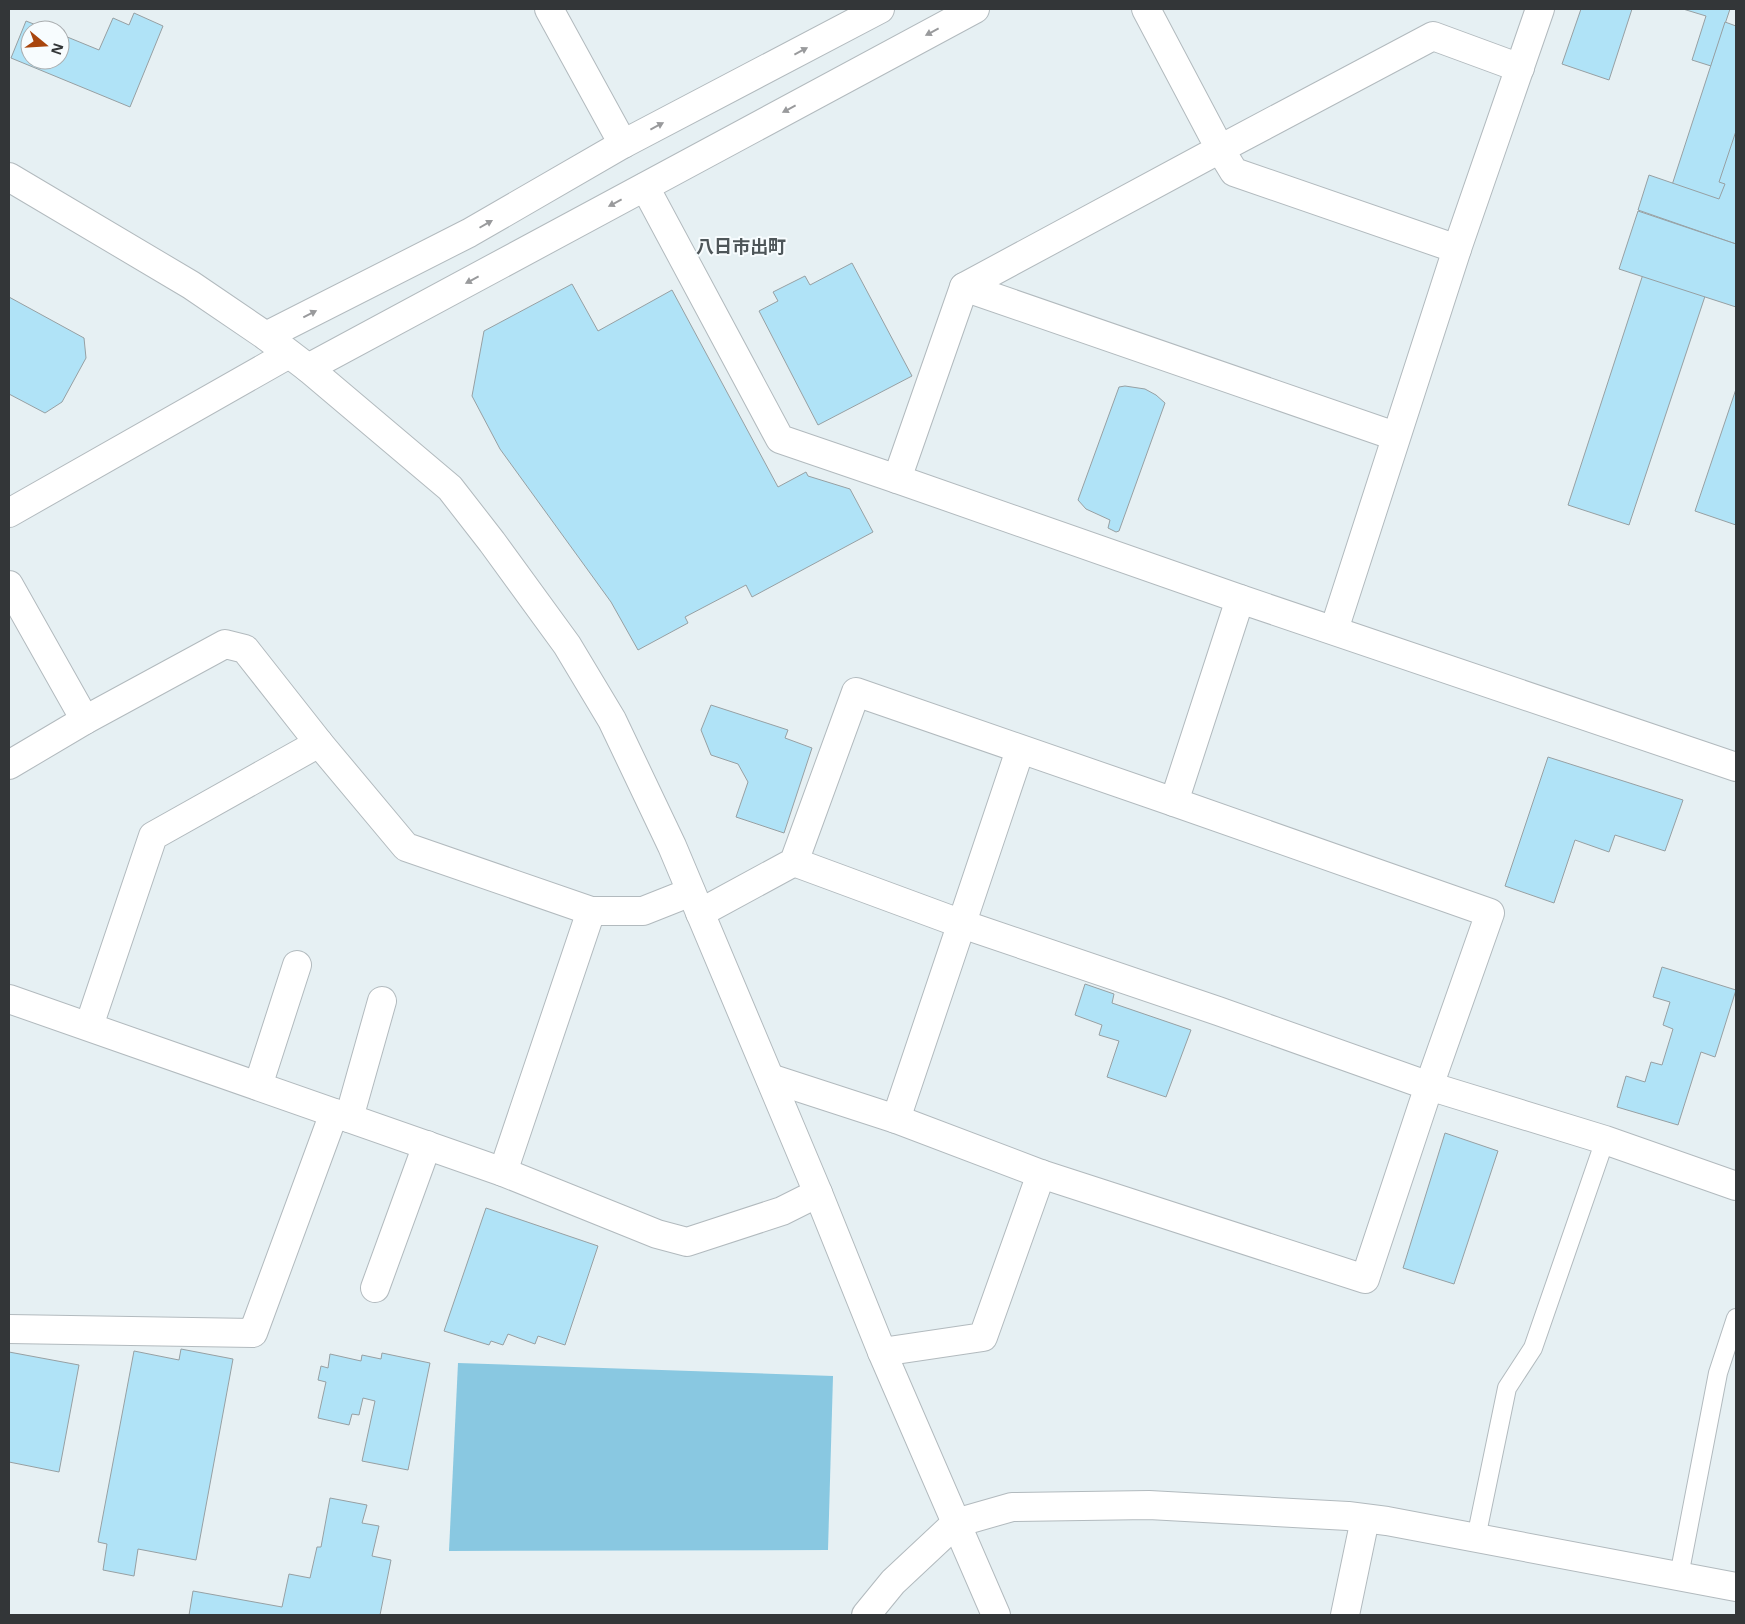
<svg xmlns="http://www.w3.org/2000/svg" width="1745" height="1624" font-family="'Open Sans','Noto Sans JP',sans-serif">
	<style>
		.green { fill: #89c8e1 }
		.building { fill: #b0e3f7; stroke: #97a0a3 }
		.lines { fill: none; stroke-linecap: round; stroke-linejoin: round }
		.service-casing { stroke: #b2babe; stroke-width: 20 }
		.minor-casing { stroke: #b2babe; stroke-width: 30 }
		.tertiary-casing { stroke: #b2babe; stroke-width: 30 }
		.service { stroke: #fff; stroke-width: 18 }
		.minor { stroke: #fff; stroke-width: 28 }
		.tertiary { stroke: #fff; stroke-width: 28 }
		.oneway { fill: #999a9c }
		.labels { text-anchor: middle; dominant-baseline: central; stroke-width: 4; stroke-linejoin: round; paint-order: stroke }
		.quarter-label { font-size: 18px; font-weight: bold; fill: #4e5659; stroke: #f7fcfe }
	</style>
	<rect width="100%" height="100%" fill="#e6f0f3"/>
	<polygon class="green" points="458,1363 833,1376 828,1550 449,1551"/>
	<g class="building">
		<polygon points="1581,9 1632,9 1609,80 1562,64"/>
		<polygon points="1683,9 1730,9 1711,66 1692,60 1706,16"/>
		<polygon points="134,13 163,26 130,107 11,58 26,21 49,30 30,30 30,60 60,60 60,34 99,50 113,18 129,25"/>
		<polygon points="1725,22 1736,26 1736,203 1629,525 1568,505"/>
		<polygon points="1736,131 1736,244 1638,210 1649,175 1719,199 1725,184 1719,182"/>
		<polygon points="1638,211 1736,244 1736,307 1619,269"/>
		<polygon points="852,263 912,376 818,425 759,311 778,301 773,292 805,276 810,285"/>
		<polygon points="572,284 598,331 672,290 778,487 806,472 808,476 850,489 873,532 752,597 746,585 685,617 688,623 638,650 611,602 500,449 472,396 484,331"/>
		<polygon points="9,297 84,338 86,358 62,402 45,413 9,394"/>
		<polygon points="1125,386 1145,389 1156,395 1165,403 1119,531 1116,532 1108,528 1110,520 1086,509 1078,500 1119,387"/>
		<polygon points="1736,389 1736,525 1695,511"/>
		<polygon points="711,705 788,730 785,738 812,748 784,833 736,817 748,782 738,764 711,755 701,730"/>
		<polygon points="1548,757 1683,800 1665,851 1615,835 1609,852 1575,840 1554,903 1505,886"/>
		<polygon points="1662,967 1736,990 1715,1057 1701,1052 1678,1125 1617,1107 1626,1076 1645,1082 1651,1062 1662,1065 1673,1029 1663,1025 1670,1002 1653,997"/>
		<polygon points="1085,984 1114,994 1112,1003 1191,1030 1166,1097 1107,1077 1119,1041 1099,1035 1102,1025 1075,1015"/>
		<polygon points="1445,1133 1498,1151 1454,1284 1403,1268"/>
		<polygon points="486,1208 598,1246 565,1345 538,1336 535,1344 508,1334 503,1345 491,1341 489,1345 444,1331"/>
		<polygon points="181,1349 233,1359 196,1560 138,1549 134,1576 103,1570 107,1544 98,1542 134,1351 179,1360"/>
		<polygon points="9,1352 79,1365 59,1472 9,1462"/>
		<polygon points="382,1353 430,1363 408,1470 362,1461 375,1401 363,1398 359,1415 352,1414 349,1425 318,1418 326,1382 318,1380 321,1366 328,1368 330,1354 361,1361 362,1355 381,1359"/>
		<polygon points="330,1498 367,1505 362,1523 379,1526 372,1556 391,1560 380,1615 189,1615 193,1591 282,1607 289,1574 310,1578 317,1547 321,1547"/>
	</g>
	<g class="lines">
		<g class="service-casing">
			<g id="service">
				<polyline points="1476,1538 1507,1388 1533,1348 1605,1140"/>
				<polyline points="1679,1576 1718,1373 1736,1318"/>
			</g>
		</g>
		<g class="minor-casing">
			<g id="minor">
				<polyline points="549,9 623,144"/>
				<polyline points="1457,249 1234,172 1220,149 1433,36 1520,68"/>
				<polyline points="964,287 1395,436"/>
				<polyline points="897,479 964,287 1220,149 1146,9"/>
				<polyline points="9,585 85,720"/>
				<polyline points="1334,630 1457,249 1540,9"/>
				<polyline points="9,765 85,720 225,644 245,649 319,743 406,847 591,911 643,911 691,892"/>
				<polyline points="794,862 962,924 1218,1011 1429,1086 1605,1140 1736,1186"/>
				<polyline points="700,913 794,862 856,692 1174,802 1240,599"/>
				<polyline points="9,999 503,1172 657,1234 687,1242 782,1211 818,1193"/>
				<polyline points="89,1026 153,836 319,743"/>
				<polyline points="770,1078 896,1119 1041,1174 1365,1279 1429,1086 1490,913 1174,802"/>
				<polyline points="258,1086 297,965"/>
				<polyline points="349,1118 382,1001"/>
				<polyline points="896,1119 1020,750"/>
				<polyline points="503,1172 591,911"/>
				<polyline points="375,1288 427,1145"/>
				<polyline points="9,1329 253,1333 334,1113"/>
				<polyline points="882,1352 983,1337 1041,1174"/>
				<polyline points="956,1523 1012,1507 1149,1505 1348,1516 1387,1521 1736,1587"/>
				<polyline points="1345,1615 1365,1519"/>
			</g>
		</g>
		<g class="tertiary-casing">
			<g id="tertiary">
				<polyline points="9,177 191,285 266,336 308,368 450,488 492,542 567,645 612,720 672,846 818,1193 882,1352 996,1615"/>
				<polyline points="645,187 780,439 897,479 1240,599 1736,767"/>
				<polyline points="266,336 469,233 623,144 880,9"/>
				<polyline points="308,368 975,9"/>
				<polyline points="9,513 289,354"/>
				<polyline points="866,1615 893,1582 956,1523"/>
			</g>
		</g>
		<use href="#service" class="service"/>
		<use href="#minor" class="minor"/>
		<use href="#tertiary" class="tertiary"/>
	</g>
	<defs><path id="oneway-solid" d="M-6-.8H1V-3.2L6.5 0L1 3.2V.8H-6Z" transform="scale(1.25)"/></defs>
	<g class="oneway">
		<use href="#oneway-solid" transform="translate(932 32) rotate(152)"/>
		<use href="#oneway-solid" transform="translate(801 51) rotate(-28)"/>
		<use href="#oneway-solid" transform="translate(789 109) rotate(152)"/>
		<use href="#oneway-solid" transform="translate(657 126) rotate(-28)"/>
		<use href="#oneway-solid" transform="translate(615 203) rotate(152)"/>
		<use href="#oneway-solid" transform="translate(486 224) rotate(-30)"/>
		<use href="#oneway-solid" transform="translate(472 280) rotate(152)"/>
		<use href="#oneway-solid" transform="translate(310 314) rotate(-27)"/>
	</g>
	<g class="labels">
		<g class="quarter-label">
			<text x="741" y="246">八日市出町</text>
		</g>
	</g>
	<rect width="1745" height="1624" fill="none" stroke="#333638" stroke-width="20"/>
	<g transform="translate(45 45) rotate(108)"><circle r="24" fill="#f7fcfe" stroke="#a9adaf"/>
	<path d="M0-4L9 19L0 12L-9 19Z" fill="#a8450d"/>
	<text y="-8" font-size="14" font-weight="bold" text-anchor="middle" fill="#333638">N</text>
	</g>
</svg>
